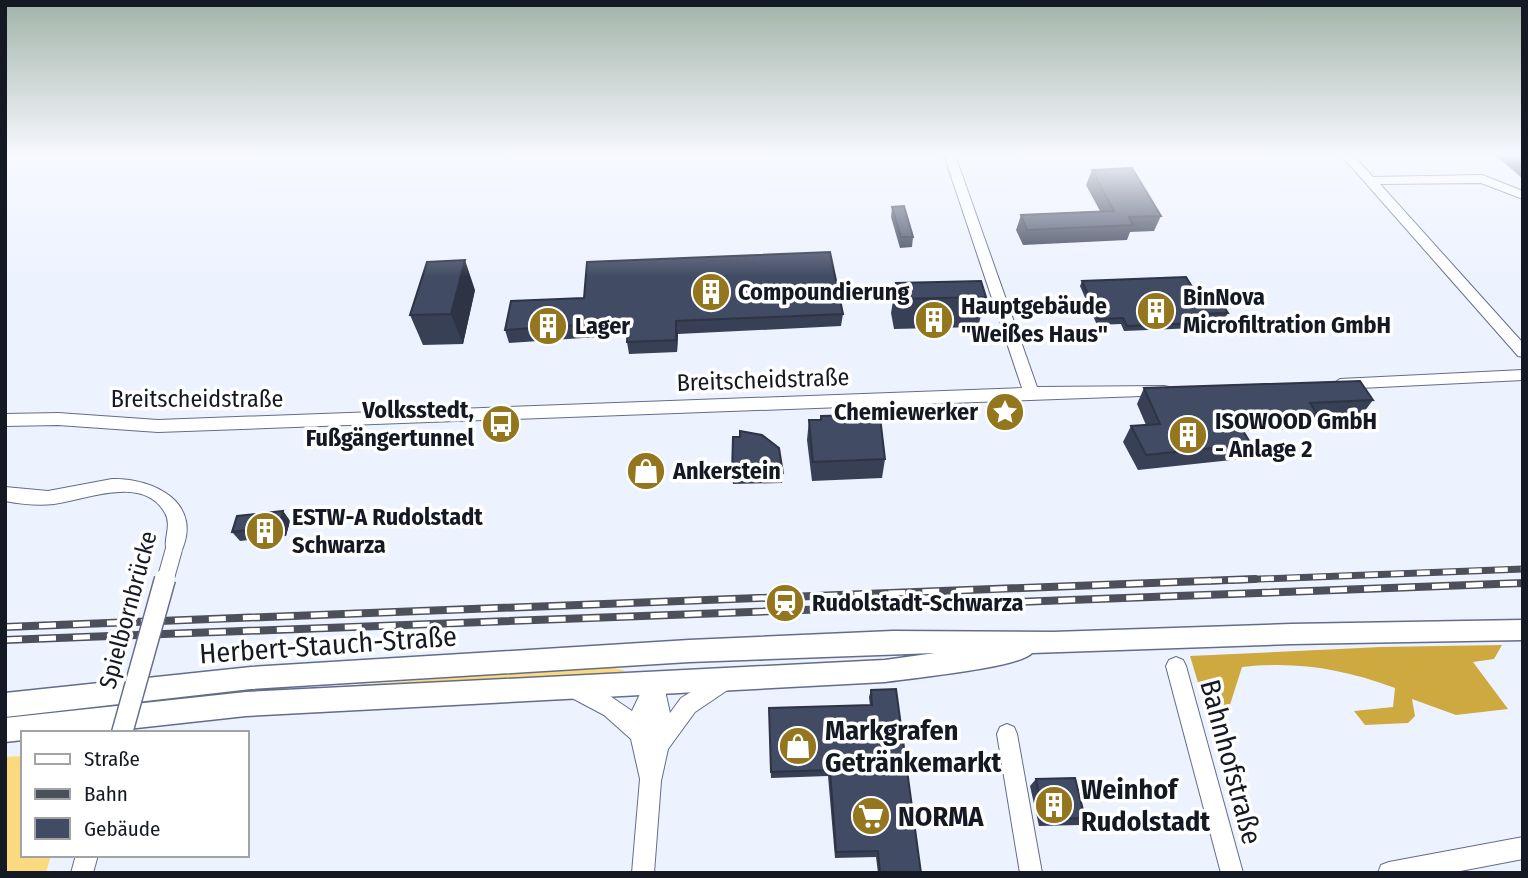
<svg xmlns="http://www.w3.org/2000/svg" width="1528" height="878" font-family="'Fira Sans Condensed',sans-serif">
	<style>
		.green { fill: #fbda7f }
		.forest { fill: #cea93f }
		.lines { fill: none; stroke-linecap: round; stroke-linejoin: round }
		.minor-casing { stroke: #636d88; stroke-width: 2 }
		.major-casing { stroke: #636d88; stroke-width: 3 }
		.minor { fill: #fff; fill-rule: evenodd }
		.major { fill: #fff; fill-rule: evenodd }
		.rail-far1-casing { stroke: #4c505b; stroke-width: 7 }
		.rail-casing { stroke: #4c505b; stroke-width: 8 }
		.rail-far1 { stroke: #fff; stroke-width: 4.5; stroke-dasharray: 13; stroke-linecap: butt }
		.rail { stroke: #fff; stroke-width: 5; stroke-dasharray: 17; stroke-linecap: butt }
		.minor-bridge-far1-casing { stroke: #636d88; stroke-width: 18; stroke-linecap: butt }
		.minor-bridge-casing { stroke: #636d88; stroke-width: 23; stroke-linecap: butt }
		.minor-bridge-far1 { stroke: #fff; stroke-width: 16 }
		.minor-bridge { stroke: #fff; stroke-width: 20 }
		.wall { fill: #384055 }
		.shaded-wall { fill: #2e3445 }
		.building { fill: #414b63; stroke: #2e3445; stroke-width: 2 }
		.labels { text-anchor: middle; dominant-baseline: central; stroke-width: 7; stroke-linejoin: round; paint-order: stroke }
		.poi-label { font-size: 24px; font-weight: bold; fill: #151923; stroke: #fff; text-anchor: start }
		.street-label { font-size: 24px; fill: #151923; stroke: #fff }
		.near-street-label { font-size: 28px; fill: #151923; stroke: #fff }
		.near-poi-label { font-size: 28px; font-weight: bold; fill: #151923; stroke: #fff; text-anchor: start }
	</style>
	<rect width="100%" height="100%" fill="#edf2ff"/>
	<g class="green">
		<polygon points="605,666 623,670 627,675 547,681 363,685 145,704 146,701"/>
		<polygon points="23,756 23,855 51,855 46,873 5,873 5,757"/>
	</g>
	<path class="forest" d="M1502 645 1494 659 1473 662 1508 709 1456 715 1412 699 1415 716 1408 723 1365 725 1354 711 1393 707 1395 688C1343 669 1298 661 1242 667L1221 733 1216 742 1190 656 1381 647Z"/>
	<g class="lines">
		<g class="minor-casing">
			<g id="minor">
				<polygon points="944,155 955,155 1037,387 1164,386 1169,387 1172,391 1169,395 158,432 58,425 5,426 5,414 58,413 158,420 1022,388"/>
				<polygon points="1341,155 1353,155 1373,177 1482,175 1523,191 1523,199 1481,183 1380,184 1523,343 1523,357 1518,356"/>
				<polygon points="1523,370 1523,380 1340,389 1333,384 1340,379"/>
				<path d="M112 479C155 478 205 504 180 554L174 556 168 554C161 541 173 527 165 513 143 474 86 500 54 504 37 506 21 504 5 501V487L48 491Z"/>
				<polygon points="1176,657 1183,660 1186,666 1243,873 1221,873 1166,666 1169,660"/>
				<polygon points="722,673 729,675 732,682 729,689 695,712 668,749 661,781 654,873 632,873 640,779 631,739 604,715 570,697 567,690 570,683 577,681 610,696 632,711 648,677 655,675 662,677 670,713 681,698"/>
				<polygon points="1007,724 1014,727 1017,734 1042,873 1020,873 997,734 1000,727"/>
				<polygon points="1523,837 1523,859 1450,873 1378,873 1381,865 1389,862"/>
				<polygon points="76,855 98,855 93,873 71,873"/>
			</g>
		</g>
		<g class="major-casing">
			<path id="major" d="M1523 620V640L1291 644 1032 653C1019 668 911 678 885 682L246 716 91 733H23V740L5 742V718L246 692 885 660 935 653 689 662 251 689 5 717V693L251 667 689 640 893 631 1053 632 1291 624Z"/>
		</g>
		<use href="#minor" class="minor"/>
		<use href="#major" class="major"/>
		<g class="rail-far1-casing">
			<polyline id="rail-far1" points="1209,581 1523,569"/>
		</g>
		<g class="rail-casing">
			<g id="rail">
				<polyline points="5,627 1255,579"/>
				<polyline points="5,640 1523,583"/>
			</g>
		</g>
		<use href="#rail-far1" class="rail-far1"/>
		<use href="#rail" class="rail"/>
		<g class="minor-bridge-far1-casing">
			<polyline id="minor-bridge-far1" points="165,581 174,549"/>
		</g>
		<g class="minor-bridge-casing">
			<polyline id="minor-bridge" points="122,733 165,579"/>
		</g>
		<use href="#minor-bridge-far1" class="minor-bridge-far1"/>
		<use href="#minor-bridge" class="minor-bridge"/>
	</g>
	<g class="wall">
		<polygon points="1495,155 1523,155 1523,179"/>
		<polygon points="1092,170 1161,216 1154,231 1130,232 1127,240 1023,245 1016,230 1021,215 1100,211 1086,185"/>
		<polygon points="892,207 913,237 912,247 900,248 891,217"/>
		<polygon points="1082,281 1199,298 1228,313 1225,318 1197,319 1199,323 1196,328 1124,331 1121,324 1097,325 1080,286"/>
		<polygon points="896,283 986,297 978,327 894,329 891,313"/>
		<polygon points="475,290 463,344 423,345 410,315"/>
		<polygon points="511,301 843,314 841,326 678,334 677,352 629,354 627,342 627,335 509,343 505,330"/>
		<polygon points="1144,388 1373,400 1361,416 1315,417 1306,429 1243,431 1251,444 1241,459 1138,470 1123,442 1131,426 1146,425 1137,404"/>
		<polygon points="821,416 860,418 885,459 882,478 812,481 807,440 809,420 821,420"/>
		<polygon points="783,473 782,483 733,484 732,474"/>
		<polygon points="283,511 290,521 286,536 240,541 232,532"/>
		<polygon points="871,690 921,873 878,873 876,857 835,858 828,776 771,778 769,708 870,706 869,697"/>
		<polygon points="1036,779 1085,818 1079,825 1039,826 1030,786"/>
	</g>
	<g class="shaded-wall">
		<polygon points="465,260 475,290 463,344 451,314"/>
		<polygon points="676,321 678,334 677,352 676,340"/>
		<polygon points="283,511 290,521 286,536 279,526"/>
	</g>
	<g class="building">
		<polygon points="1132,168 1161,216 1129,217 1133,225 1027,230 1021,215 1114,211 1092,170"/>
		<polygon points="904,206 913,237 901,237 892,207"/>
		<polygon points="830,252 843,314 676,321 676,340 627,342 628,322 505,330 511,301 584,298 587,262"/>
		<polygon points="465,260 451,314 410,315 427,262"/>
		<polygon points="1186,277 1199,298 1218,297 1228,313 1194,314 1199,323 1127,326 1123,318 1099,319 1082,281"/>
		<polygon points="981,281 986,297 899,299 896,283"/>
		<polygon points="1360,381 1373,400 1310,403 1317,414 1234,416 1251,444 1146,455 1131,426 1160,424 1144,388"/>
		<polygon points="860,415 860,418 880,417 885,459 813,462 809,420 821,420 821,416"/>
		<polygon points="740,431 762,435 779,448 783,473 732,474 733,437 740,437"/>
		<polygon points="283,511 279,526 232,532 237,516"/>
		<polygon points="896,689 921,873 880,873 878,851 836,852 830,770 771,772 769,708 872,705 871,690"/>
		<polygon points="1075,778 1085,818 1044,819 1036,779"/>
	</g>
	<linearGradient id="sky" x2="0" y2="1"><stop stop-color="#a1b3a8"/><stop offset="0.56" stop-color="#f7f9ff"/><stop offset="1" stop-color="#f7f9ff" stop-opacity="0"/></linearGradient>
	<rect width="1528" height="277" fill="url(#sky)"/>
	<defs>
		<g id="building-disc" transform="scale(2.0125)"><circle r="9.5" fill="#93761d" stroke="#fff"/><path d="M-4-6H4V6H1V3H-1V6H-4ZM-2.5-4.3h1.7v1.8h-1.7ZM.8-4.3h1.7v1.8H.8ZM-2.5-1h1.7V.8h-1.7ZM.8-1h1.7V.8H.8Z" fill="#fff"/></g>
		<g id="sight-disc" transform="scale(2.0125)"><circle r="9.5" fill="#93761d" stroke="#fff"/><path d="M0-6L1.8-2.2L6-1.7L2.9 1.2L3.7 5.4L0 3.3L-3.7 5.4L-2.9 1.2L-6-1.7L-1.8-2.2Z" fill="#fff"/></g>
		<g id="bus-disc" transform="scale(2.0125)"><circle r="9.5" fill="#93761d" stroke="#fff"/><path d="M-5-6H5V4H4V6H2V4H-2V6H-4V4H-5ZM-3.5-4V0h7V-4ZM-3.5 1.2v1.5H-2V1.2ZM2 1.2v1.5H3.5V1.2Z" fill="#fff"/></g>
		<g id="shop-disc" transform="scale(2.0125)"><circle r="9.5" fill="#93761d" stroke="#fff"/><path d="M-5-2.5h2.3a2.7 3.5 0 0 1 5.4 0H5L5.5 6h-11ZM-1.5-2.5h3a1.5 2.3 0 0 0-3 0Z" fill="#fff"/></g>
		<g id="station-disc" transform="scale(2.0125)"><circle r="9.5" fill="#93761d" stroke="#fff"/><path d="M-3-6H3Q5-6 5-4V2Q5 4 3 4L4.5 6H3L1.5 4h-3L-3 6H-4.5L-3 4Q-5 4-5 2V-4Q-5-6-3-6ZM-3.5-4v3h7v-3ZM-3.5 1v1.5H-2V1ZM2 1v1.5H3.5V1Z" fill="#fff"/></g>
		<g id="supermarket-disc" transform="scale(2.0125)"><circle r="9.5" fill="#93761d" stroke="#fff"/><path d="M-6-5.5h2.5l.6 2H6L4.5 2H-2.5L-4.4-4H-6ZM-1.5 3.2a1.3 1.3 0 1 0 .1 0ZM3 3.2a1.3 1.3 0 1 0 .1 0Z" fill="#fff"/></g>
	</defs>
	<g fill-rule="evenodd">
		<use href="#building-disc" x="711" y="292"/>
		<use href="#building-disc" x="1156" y="311"/>
		<use href="#building-disc" x="934" y="320"/>
		<use href="#building-disc" x="548" y="326"/>
		<use href="#sight-disc" x="1005" y="412"/>
		<use href="#bus-disc" x="501" y="424"/>
		<use href="#building-disc" x="1188" y="435"/>
		<use href="#shop-disc" x="646" y="471"/>
		<use href="#building-disc" x="265" y="531"/>
		<use href="#station-disc" x="785" y="603"/>
		<use href="#shop-disc" x="798" y="746"/>
		<use href="#building-disc" x="1054" y="805"/>
		<use href="#supermarket-disc" x="871" y="816"/>
	</g>
	<g class="labels">
		<g class="poi-label">
			<text x="738" y="292">Compoundierung</text>
			<text x="1183" y="297">BinNova<tspan x="1183" dy="28">Microfiltration GmbH</tspan></text>
			<text x="961" y="306">Hauptgebäude<tspan x="961" dy="28">"Weißes Haus"</tspan></text>
			<text x="575" y="326">Lager</text>
			<text x="474" y="410" text-anchor="end">Volksstedt,<tspan x="474" dy="28">Fußgängertunnel</tspan></text>
			<text x="978" y="412" text-anchor="end">Chemiewerker</text>
			<text x="1215" y="421">ISOWOOD GmbH<tspan x="1215" dy="28">- Anlage 2</tspan></text>
			<text x="673" y="471">Ankerstein</text>
			<text x="292" y="517">ESTW-A Rudolstadt<tspan x="292" dy="28">Schwarza</tspan></text>
			<text x="812" y="603">Rudolstadt-Schwarza</text>
		</g>
		<g class="street-label">
			<text transform="translate(763 380) rotate(-2)">Breitscheidstraße</text>
			<text x="197" y="399">Breitscheidstraße</text>
			<text transform="translate(128 610) rotate(-75)">Spielbornbrücke</text>
		</g>
		<g class="near-street-label">
			<text transform="translate(328 645) rotate(-4)">Herbert-Stauch-Straße</text>
			<text transform="translate(1231 762) rotate(75)">Bahnhofstraße</text>
		</g>
		<g class="near-poi-label">
			<text x="825" y="730">Markgrafen<tspan x="825" dy="32">Getränkemarkt</tspan></text>
			<text x="1081" y="789">Weinhof<tspan x="1081" dy="32">Rudolstadt</tspan></text>
			<text x="898" y="816">NORMA</text>
		</g>
	</g>
	<rect width="1528" height="878" fill="none" stroke="#151923" stroke-width="14"/>
	<rect x="21" y="731" width="228" height="126" fill="#ffffff" stroke="#a1a3a7" stroke-width="2"/>
	<rect x="35" y="754" width="35" height="10" fill="#ffffff" stroke="#a1a3a7" stroke-width="2"/>
	<text x="84" y="766" font-size="21" fill="#151923">Straße</text>
	<rect x="35" y="789" width="35" height="10" fill="#4c505b" stroke="#a1a3a7" stroke-width="2"/>
	<text x="84" y="801" font-size="21" fill="#151923">Bahn</text>
	<rect x="35" y="818" width="35" height="21" fill="#414b63" stroke="#a1a3a7" stroke-width="2"/>
	<text x="84" y="836" font-size="21" fill="#151923">Gebäude</text>
</svg>
